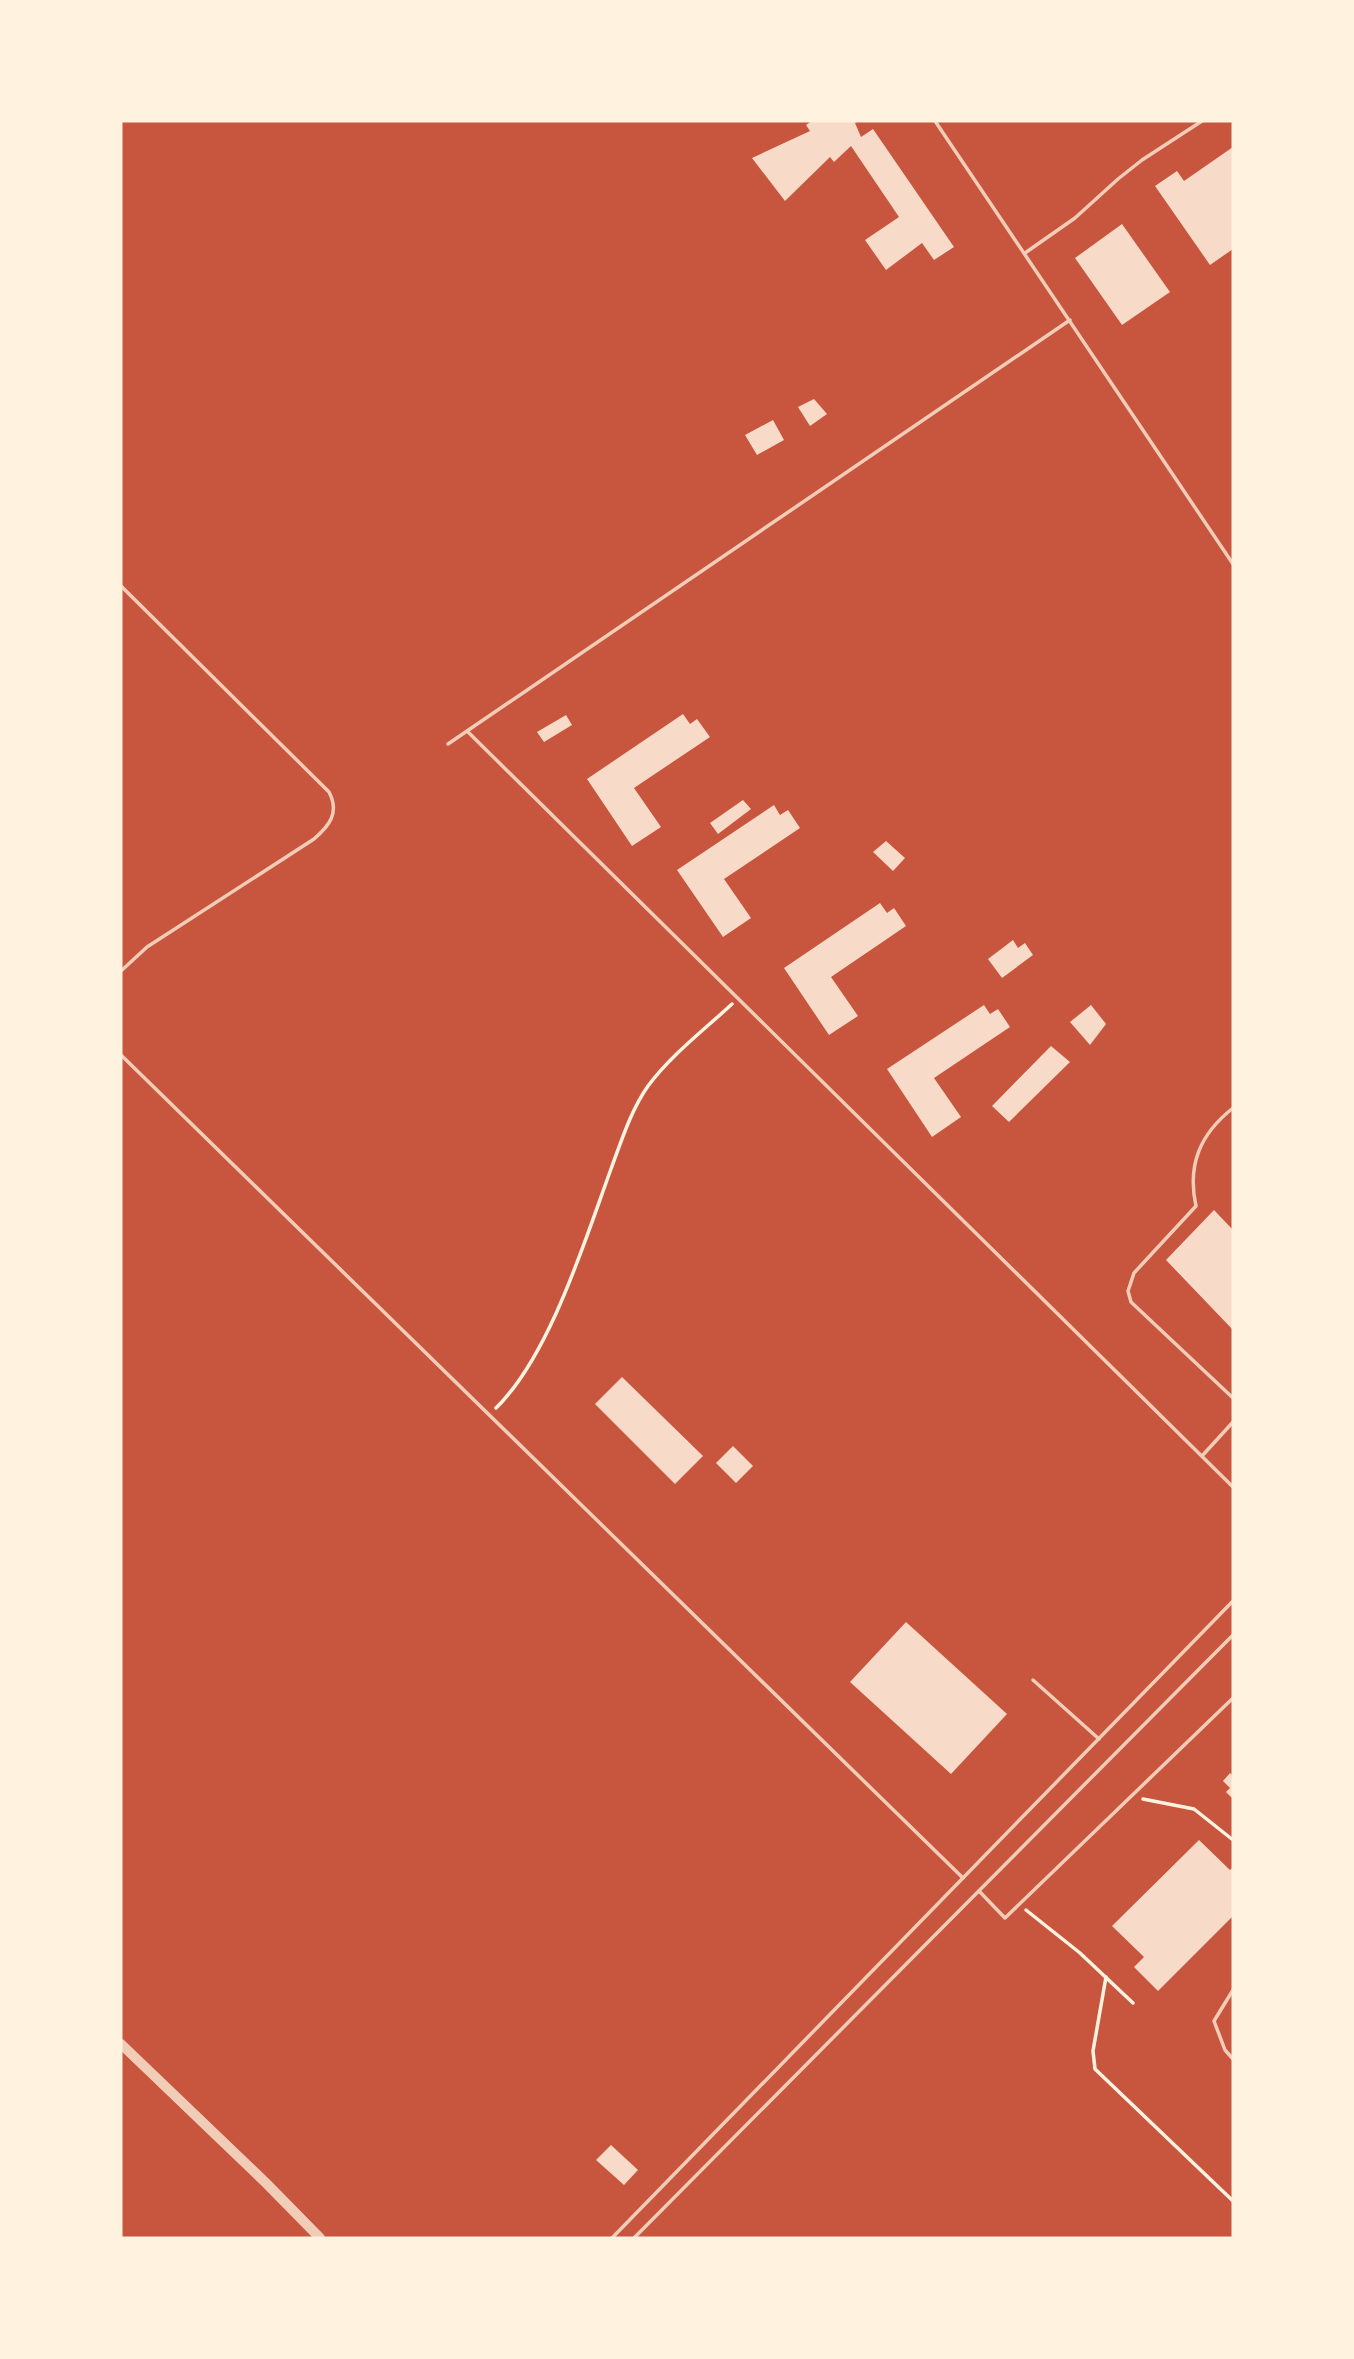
<svg xmlns="http://www.w3.org/2000/svg" width="1354" height="2359" font-family="'Public Sans',sans-serif">
	<style>
		.building { fill: #f7dbc8 }
		.lines { fill: none; stroke-linecap: round; stroke-linejoin: round }
		.path { stroke: #fff3e0; stroke-width: 3.5 }
		.service { stroke: #f1ccb7; stroke-width: 3.5 }
		.tertiary { stroke: #f1ccb7; stroke-width: 10 }
	</style>
	<rect width="100%" height="100%" fill="#c8553d"/>
	<g class="building">
		<polygon points="812,121 858,121 855,123 861,137 873,129 954,247 934,260 922,243 886,270 865,240 899,217 851,146 834,162 830,157 785,201 752,158 810,131 806,125"/>
		<polygon points="1233,147 1233,249 1210,265 1155,186 1177,171 1184,181"/>
		<polygon points="1122,224 1170,292 1122,325 1075,258"/>
		<polygon points="814,399 827,414 810,426 798,407"/>
		<polygon points="773,420 784,440 757,455 745,435"/>
		<polygon points="683,714 690,724 697,719 710,737 634,788 661,827 632,846 587,779"/>
		<polygon points="566,715 572,725 544,742 537,732"/>
		<polygon points="743,800 751,809 718,834 710,823"/>
		<polygon points="774,805 780,815 788,810 800,828 724,879 751,918 723,937 677,870"/>
		<polygon points="886,841 905,858 893,871 873,852"/>
		<polygon points="880,903 887,913 894,908 906,926 831,977 858,1016 829,1035 784,968"/>
		<polygon points="1013,940 1018,948 1025,943 1033,955 1002,978 988,959"/>
		<polygon points="984,1005 990,1014 998,1009 1010,1027 934,1078 961,1117 932,1137 887,1069"/>
		<polygon points="1091,1005 1106,1024 1090,1045 1070,1022"/>
		<polygon points="1051,1046 1070,1062 1009,1122 992,1106"/>
		<polygon points="1214,1210 1233,1230 1233,1330 1166,1260"/>
		<polygon points="622,1377 703,1456 675,1484 595,1404"/>
		<polygon points="733,1446 753,1466 736,1483 716,1463"/>
		<polygon points="906,1622 1007,1714 951,1774 850,1682"/>
		<polygon points="1230,1773 1233,1776 1233,1799 1226,1792 1230,1788 1223,1781"/>
		<polygon points="1199,1840 1230,1870 1233,1867 1233,1916 1158,1991 1134,1967 1144,1957 1112,1926"/>
		<polygon points="611,2145 638,2170 624,2185 596,2160"/>
	</g>
	<g class="lines">
		<g class="path">
			<path d="M496 1408C550 1355 585 1240 611 1169 621 1142 631 1110 648 1086 671 1055 704 1030 732 1004"/>
			<polyline points="1143,1799 1194,1809 1233,1840"/>
			<polyline points="1026,1910 1080,1953 1133,2003"/>
			<polyline points="1106,1977 1093,2051 1095,2069 1233,2201"/>
		</g>
		<g class="service">
			<polyline points="935,121 1233,564"/>
			<polyline points="1025,253 1075,218 1118,179 1142,160 1202,121"/>
			<path d="M121 586 329 792C340 813 329 826 314 839L147 947 121 971"/>
			<polyline points="467,731 1233,1487"/>
			<polyline points="448,744 1070,320"/>
			<polyline points="121,1055 963,1878"/>
			<path d="M1233 1108C1200 1134 1187 1165 1196 1206L1134 1273 1128 1291 1131 1302 1233 1398"/>
			<polyline points="1202,1456 1233,1422"/>
			<polyline points="1033,1680 1099,1739"/>
			<polyline points="979,1891 1005,1918 1233,1698"/>
			<polyline points="1233,1990 1214,2021 1225,2050 1233,2059"/>
			<polyline points="612,2238 1233,1601"/>
			<polyline points="634,2238 1233,1635"/>
		</g>
		<polyline class="tertiary" points="121,2044 266,2183 320,2238"/>
	</g>
	<rect width="1354" height="2359" fill="none" stroke="#fff3e0" stroke-width="245"/>
</svg>
